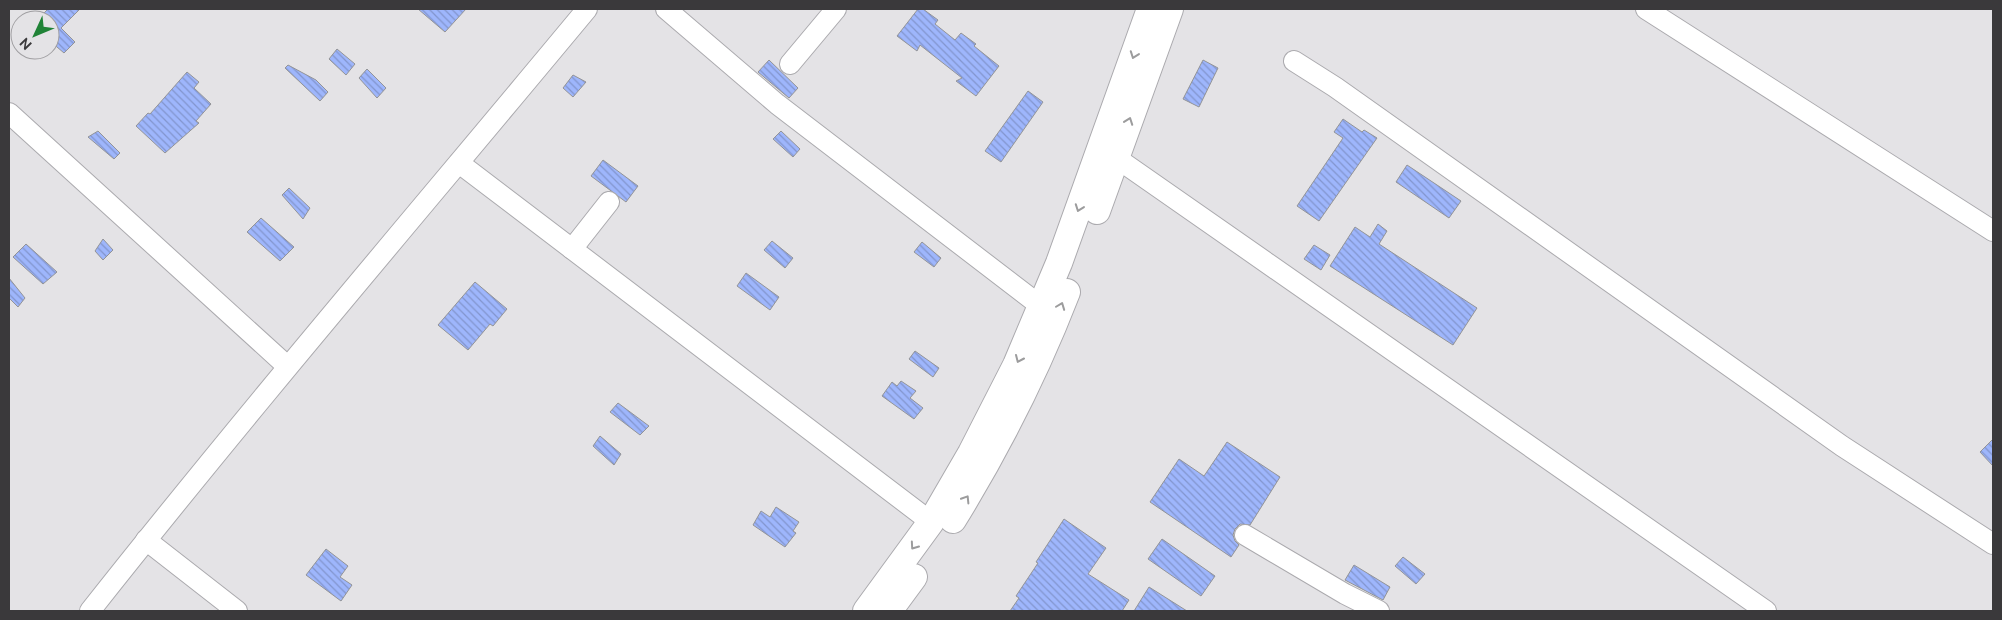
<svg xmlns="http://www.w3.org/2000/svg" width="2002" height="620" font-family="Ubuntu,sans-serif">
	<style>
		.building { fill: url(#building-back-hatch); stroke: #939497 }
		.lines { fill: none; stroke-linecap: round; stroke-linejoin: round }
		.minor-casing { stroke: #abaaae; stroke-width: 22 }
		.major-casing { stroke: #abaaae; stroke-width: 28 }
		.minor { stroke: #fff; stroke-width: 20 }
		.major { stroke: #fff; stroke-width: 26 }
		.oneway { stroke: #9c9c9d }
	</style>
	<defs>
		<pattern id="building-back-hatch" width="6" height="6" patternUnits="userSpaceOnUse" patternTransform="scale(1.25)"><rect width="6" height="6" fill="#9eb6fc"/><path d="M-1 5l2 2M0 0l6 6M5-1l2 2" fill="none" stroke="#8295cd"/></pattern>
	</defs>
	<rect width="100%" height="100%" fill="#e4e3e6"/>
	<g class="building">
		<polygon points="48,9 80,9 61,28 75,42 64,53 50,41 50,20 37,20"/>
		<polygon points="418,9 466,9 445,32"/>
		<polygon points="918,9 923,9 938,20 935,24 955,40 961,33 976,44 974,46 999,66 976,96 956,81 962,78 920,45 917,51 897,36"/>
		<polygon points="337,49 355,64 346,75 329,59"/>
		<polygon points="769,60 798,88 789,98 758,72"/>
		<polygon points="1203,60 1218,68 1199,107 1183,99"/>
		<polygon points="288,65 316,80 328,92 320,101 285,68"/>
		<polygon points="367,69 386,88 377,98 359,78"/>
		<polygon points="187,72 199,82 194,88 211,104 196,121 199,123 165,153 136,126 148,113 150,114"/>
		<polygon points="573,75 586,82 573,97 563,88"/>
		<polygon points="1028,91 1043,102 1001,162 985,151"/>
		<polygon points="1343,119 1362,132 1364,130 1377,138 1319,221 1297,206 1343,138 1334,132"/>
		<polygon points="98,131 120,153 114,159 88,137"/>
		<polygon points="781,131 800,149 793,157 773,139"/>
		<polygon points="603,160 638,186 626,202 591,176"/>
		<polygon points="1407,165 1461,201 1449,218 1396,182"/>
		<polygon points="289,188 310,208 303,219 282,195"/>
		<polygon points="261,218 294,247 280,261 247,232"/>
		<polygon points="1378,224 1387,231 1379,244 1477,308 1453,345 1330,266 1355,227 1370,237"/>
		<polygon points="103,239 113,250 103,260 95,251"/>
		<polygon points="772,241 793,258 785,268 764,250"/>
		<polygon points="922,242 941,258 934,267 914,252"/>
		<polygon points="26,244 57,272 43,284 13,257"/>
		<polygon points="1314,245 1330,255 1321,270 1304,259"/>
		<polygon points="746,273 779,297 770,310 737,286"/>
		<polygon points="9,278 25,298 18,307 9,298"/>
		<polygon points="475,282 507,309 493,326 490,324 468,350 438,325"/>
		<polygon points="915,351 939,368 933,377 909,359"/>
		<polygon points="901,381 916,391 910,398 923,408 914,419 882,396 892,382 897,386"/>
		<polygon points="618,403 649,426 640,435 610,412"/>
		<polygon points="600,436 621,454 614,465 593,446"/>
		<polygon points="1993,439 1993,466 1980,452"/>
		<polygon points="1227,442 1280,477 1250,525 1240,524 1235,529 1233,535 1235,541 1239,545 1231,557 1150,502 1179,459 1204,476"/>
		<polygon points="776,507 799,522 793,531 796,533 785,547 753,525 761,511 770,517"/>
		<polygon points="1064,519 1106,548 1088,574 1129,600 1122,611 1010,611 1019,598 1016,596 1038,563 1036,562"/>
		<polygon points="1162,539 1215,576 1201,596 1148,559"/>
		<polygon points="326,549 348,566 340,577 352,585 341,601 306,575"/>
		<polygon points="1403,557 1425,574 1416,584 1395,566"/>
		<polygon points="1354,565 1390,587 1383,600 1345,580"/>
		<polygon points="1149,587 1187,611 1134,611"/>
	</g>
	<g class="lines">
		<g class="minor-casing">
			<g id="minor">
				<polyline points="666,9 777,104 1042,307"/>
				<polyline points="1646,9 1993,231"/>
				<polyline points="1294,61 1335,87 1842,446 1993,544"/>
				<polyline points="790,64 836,9"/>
				<polyline points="9,113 287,366"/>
				<polyline points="1105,150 1766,611"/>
				<polyline points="459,163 931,522"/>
				<polyline points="572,249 609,202"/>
				<polyline points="1245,535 1345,594 1379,611"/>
				<polyline points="146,540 237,611"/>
				<path d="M90 611C251 407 421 209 587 9"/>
			</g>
		</g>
		<g class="major-casing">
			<g id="major">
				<polyline points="1097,211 1170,9"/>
				<path d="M953 520C998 447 1036 372 1067 292"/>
				<polyline points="866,611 931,522 971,453 1016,365 1059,263 1150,9"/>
				<polyline points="889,611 914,577"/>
			</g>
		</g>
		<use href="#minor" class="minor"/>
		<use href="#major" class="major"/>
	</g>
	<defs><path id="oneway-chevron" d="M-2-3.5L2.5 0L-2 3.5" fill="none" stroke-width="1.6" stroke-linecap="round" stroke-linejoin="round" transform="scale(1.25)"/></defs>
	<g class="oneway">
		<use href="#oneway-chevron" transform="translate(1134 55) rotate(110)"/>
		<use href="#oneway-chevron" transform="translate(1129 121) rotate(-70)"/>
		<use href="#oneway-chevron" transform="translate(1079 208) rotate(110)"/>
		<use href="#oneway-chevron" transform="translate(1061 306) rotate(-69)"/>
		<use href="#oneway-chevron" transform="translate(1019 359) rotate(114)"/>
		<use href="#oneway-chevron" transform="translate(966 499) rotate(-58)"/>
		<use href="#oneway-chevron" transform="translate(914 546) rotate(125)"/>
	</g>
	<rect width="2002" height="620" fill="none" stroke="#3a393b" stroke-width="20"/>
	<g transform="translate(35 35) rotate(226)"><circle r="24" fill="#e4e3e6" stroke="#a09fa2"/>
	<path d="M0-4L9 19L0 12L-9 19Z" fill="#208337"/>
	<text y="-8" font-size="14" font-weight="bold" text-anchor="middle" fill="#3a393b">N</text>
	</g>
</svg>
